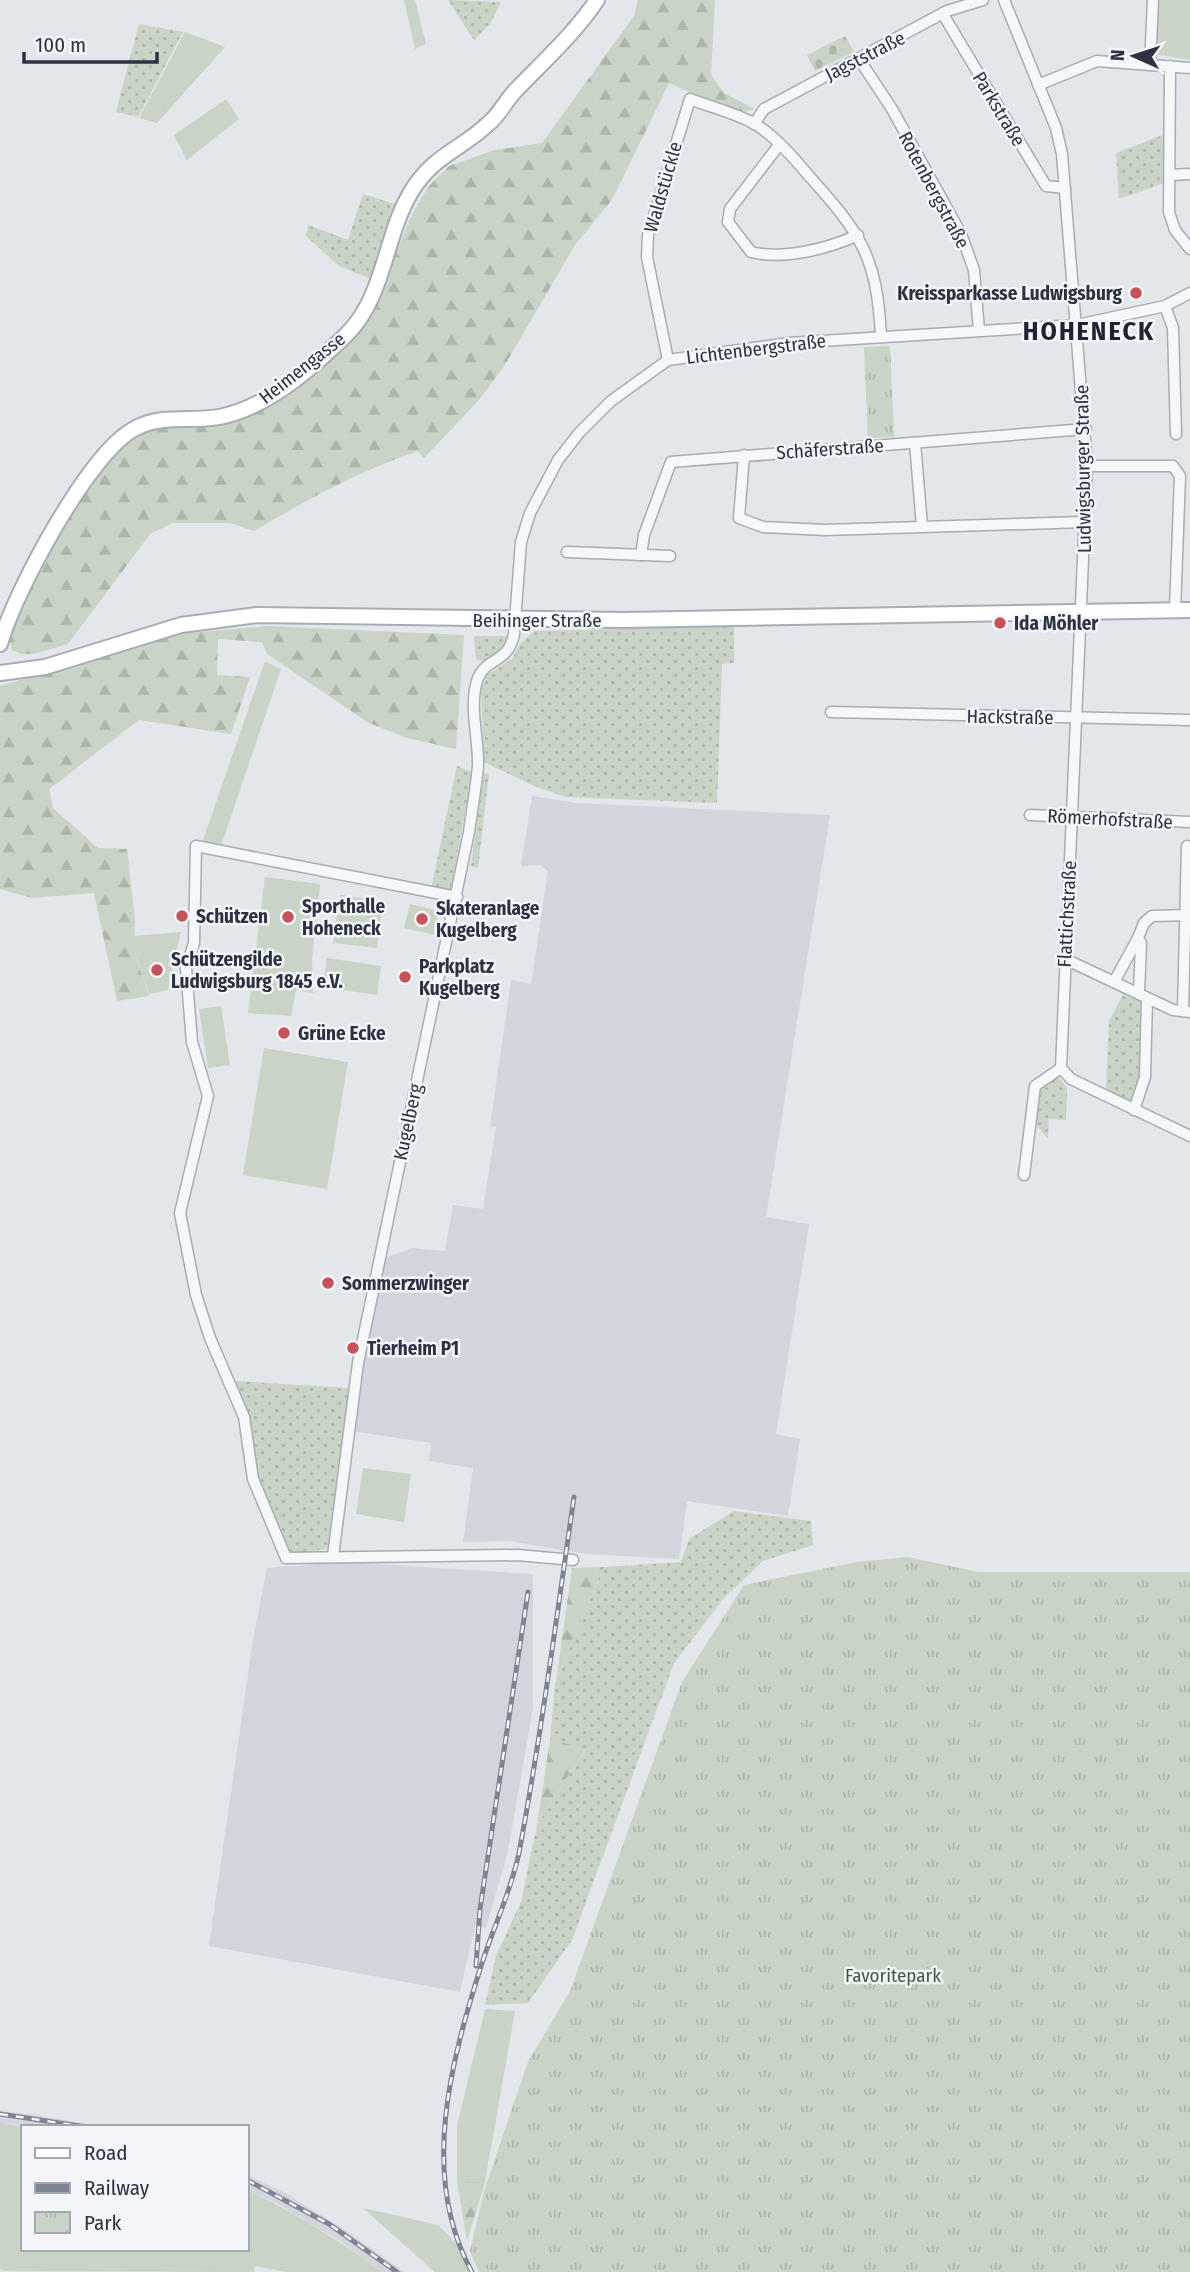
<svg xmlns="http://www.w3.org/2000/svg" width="1190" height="2272" font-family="'Fira Sans Condensed',sans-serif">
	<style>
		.built { fill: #d2d5dc }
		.grass { fill: url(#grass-dots) }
		.forest { fill: url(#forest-firs) }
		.cemetery { fill: url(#cemetery-stones) }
		.park { fill: url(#park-tufts) }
		.garden { fill: #c8d4c5 }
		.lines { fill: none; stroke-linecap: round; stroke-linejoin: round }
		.street-casing { stroke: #a8acb4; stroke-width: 13 }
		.secondary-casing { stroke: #a8acb4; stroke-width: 18 }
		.street { stroke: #f6f7f9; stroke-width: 10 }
		.secondary { stroke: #fff; stroke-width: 14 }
		.rail-casing { stroke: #7e8493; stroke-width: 5 }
		.rail { stroke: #f3f5f8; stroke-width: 2.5; stroke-dasharray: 8; stroke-linecap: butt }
		.poi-dot { fill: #c5535b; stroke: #f3f5f8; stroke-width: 2.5 }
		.labels { text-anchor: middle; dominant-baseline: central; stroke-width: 5; stroke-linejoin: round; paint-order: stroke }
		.street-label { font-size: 19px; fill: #2c3242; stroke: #f3f5f8 }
		.poi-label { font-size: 19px; font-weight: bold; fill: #2c3242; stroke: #f3f5f8; text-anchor: start }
		.park-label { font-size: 19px; fill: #3e5c3b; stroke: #f3f5f8 }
		.district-label { font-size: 26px; font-weight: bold; letter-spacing: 2px; fill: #1e2433; stroke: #f3f5f8 }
	</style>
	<defs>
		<pattern id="grass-dots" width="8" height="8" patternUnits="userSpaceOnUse" patternTransform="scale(1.75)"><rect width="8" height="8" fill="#c8d4c5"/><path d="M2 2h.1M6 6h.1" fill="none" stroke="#acb6aa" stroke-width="1.8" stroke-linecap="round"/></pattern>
		<pattern id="forest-firs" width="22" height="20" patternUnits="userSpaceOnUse" patternTransform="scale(1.75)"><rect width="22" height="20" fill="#c8d4c5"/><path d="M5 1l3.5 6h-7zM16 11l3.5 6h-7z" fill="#acb6aa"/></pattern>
		<pattern id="cemetery-stones" width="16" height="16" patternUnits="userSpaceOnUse" patternTransform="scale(1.75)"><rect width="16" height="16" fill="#c8d4c5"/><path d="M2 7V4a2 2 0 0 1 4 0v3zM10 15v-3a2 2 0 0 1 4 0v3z" fill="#acb6aa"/></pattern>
		<pattern id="park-tufts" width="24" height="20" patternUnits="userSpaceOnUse" patternTransform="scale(1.75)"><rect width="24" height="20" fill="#c8d4c5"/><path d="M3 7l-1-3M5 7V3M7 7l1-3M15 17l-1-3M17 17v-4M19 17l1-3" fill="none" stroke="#acb6aa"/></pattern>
	</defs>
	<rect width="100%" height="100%" fill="#e3e6ea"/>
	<g class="built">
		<polygon points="532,796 576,803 830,815 766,1217 809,1224 776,1434 800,1439 788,1516 687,1501 679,1559 586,1554 509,1541 463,1542 473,1468 429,1461 431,1443 352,1431 366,1339 383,1259 412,1248 445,1251 453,1205 483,1209 496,1127 490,1126 511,980 531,984 548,871 540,865 521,866"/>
		<polygon points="342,1562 533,1574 533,1707 508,1851 486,1928 475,1926 460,1992 209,1946 253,1640 267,1568"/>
		<polygon points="0,2111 29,2114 104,2127 0,2124"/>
		<polygon points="247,2175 285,2193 345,2230 404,2272 382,2272 338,2240 278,2204 247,2190"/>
	</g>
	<g class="grass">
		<polygon points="448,0 501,2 490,24 474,40"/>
		<polygon points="139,24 183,32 138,117 116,112"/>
		<polygon points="1163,135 1164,183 1119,199 1116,153"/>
		<polygon points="363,194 398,205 386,232 371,279 339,266 306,236 308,225 348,240"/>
		<polygon points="734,625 734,663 722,664 717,803 566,797 534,786 484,762 481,690 487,675 512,659 520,644 534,631"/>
		<polygon points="474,636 508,636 505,650 482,661 476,659"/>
		<polygon points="457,766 472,772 451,890 431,889"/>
		<polygon points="484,773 489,774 478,868 471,866"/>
		<polygon points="1123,995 1144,1003 1143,1078 1133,1103 1106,1091 1109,1021"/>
		<polygon points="1057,1075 1067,1088 1066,1120 1049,1119 1048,1139 1034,1122 1041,1085"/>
		<polygon points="235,1381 350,1388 329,1548 290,1556 263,1493 255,1467 252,1430"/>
		<polygon points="734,1511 811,1521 813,1545 763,1561 724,1598 674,1663 572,1940 528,2003 485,2005 496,1956 521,1902 537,1825 586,1749 550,1740 555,1684 604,1567 681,1562 689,1539"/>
	</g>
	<g class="forest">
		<path d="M638 0H715L711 75 724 93 755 109 739 114 669 83 612 200 575 245 503 368 478 401 424 458 418 451C359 471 308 499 254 531L230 523H173L151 533 68 644 34 654H21L12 650 9 640 12 622 93 474 125 438 158 423 261 403 354 334 375 306 410 218 428 187 449 166 495 150 542 143 634 16Z"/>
		<polygon points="268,626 464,635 456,749 407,738 369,723 267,654 262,642 218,639 217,675 250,677 231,734 139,720 49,789 53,808 98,848 127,849 135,921 134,951 149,996 117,1001 94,893 32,898 0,889 0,686 178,634"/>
		<polygon points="604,1567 556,1681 572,1568"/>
		<polygon points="550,1740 586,1748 537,1825"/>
		<polygon points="457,2181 485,2182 467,2241"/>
	</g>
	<polygon class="cemetery" points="845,36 854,52 815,71 807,55"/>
	<g class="park">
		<polygon points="890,346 894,437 868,438 864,347"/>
		<polygon points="908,1557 978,1572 1190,1572 1190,2272 479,2272 470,2251 485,2188 528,2062 570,1991 682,1682 744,1585 857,1562"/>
	</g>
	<g class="garden">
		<polygon points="404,0 415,0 426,44 415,49"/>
		<polygon points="1160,0 1190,0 1190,60 1154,54"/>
		<polygon points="185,32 225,47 157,123 139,118"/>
		<polygon points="226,99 239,119 187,160 174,135"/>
		<polygon points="265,661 281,669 221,846 202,843"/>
		<polygon points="265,877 320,884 312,959 313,993 296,990 291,1016 248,1013"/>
		<polygon points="340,895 383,901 377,948 333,943"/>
		<polygon points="410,904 439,911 434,935 404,928"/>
		<polygon points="181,932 168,990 149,994 134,950 134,936"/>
		<polygon points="327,958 381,966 377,995 323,987"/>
		<polygon points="221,1006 230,1065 208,1068 199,1009"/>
		<polygon points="264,1048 348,1062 327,1189 243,1175"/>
		<polygon points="363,1468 411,1474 404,1522 356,1514"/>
		<polygon points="485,2009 515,2011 485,2182 457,2181 457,2126"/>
		<path d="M0 2124 33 2127H23V2249H247V2190C295 2212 339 2241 382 2272H286L255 2266 254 2272 5 2271 0 2269Z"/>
		<polygon points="363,2208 438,2225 457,2244 472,2272 435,2272"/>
	</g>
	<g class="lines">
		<g class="street-casing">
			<g id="street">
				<polyline points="1004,0 1056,128 1062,154 1087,466 1061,1068 1071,1079 1190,1136"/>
				<polyline points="944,16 1046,186 1065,188"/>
				<polyline points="859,59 892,109 961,234 974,270 979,331"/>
				<polyline points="1150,64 1153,0"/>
				<polyline points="1170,66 1169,212 1175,230 1190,249"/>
				<polyline points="1038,85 1097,61 1190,68"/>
				<polyline points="754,124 764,109 947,11 983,0"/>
				<path d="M779 145 730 209 728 222 751 252C784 260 827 249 858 235"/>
				<polyline points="1170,175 1190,174"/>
				<polyline points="1165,306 1173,328 1176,434"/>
				<path d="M668 360 647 257 648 235 690 99C710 107 736 113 755 124 775 136 794 158 809 176 861 234 877 256 881 337"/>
				<polyline points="915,443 922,526"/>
				<polyline points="744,455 739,518 763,527 825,530 1085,522"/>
				<polyline points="1087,466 1173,466 1180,476 1175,610"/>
				<polyline points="567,552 670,556"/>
				<polyline points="641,555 644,535 671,462 1086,429"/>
				<polyline points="831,712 1190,720"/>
				<polyline points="1030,815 1190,822"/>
				<polyline points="457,897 196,846 194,943 186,969 192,1042 208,1096 180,1213 196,1295 210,1338 244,1417 253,1479 286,1558 518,1555 573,1560"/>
				<polyline points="1065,959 1173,1010 1190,1012"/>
				<polyline points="1114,982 1138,938"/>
				<polyline points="1139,994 1141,943 1138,938 1144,923 1152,916 1189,915"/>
				<polyline points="1183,1011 1187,846"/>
				<polyline points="1134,1110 1145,1077 1147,999"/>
				<polyline points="1024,1175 1035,1086 1061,1068"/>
				<path d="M333 1556 358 1363 469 832C472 810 476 788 478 766 479 739 468 704 478 678 486 658 509 663 514 634L521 542 530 513 558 460 579 433 611 401 668 360 789 343 1077 325 1165 306 1190 293"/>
			</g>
		</g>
		<g class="secondary-casing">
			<g id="secondary">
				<path d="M0 644C14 593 90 450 136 428 162 414 191 422 219 417 267 408 312 368 346 335 385 297 384 237 411 192 433 155 461 150 489 123 500 114 506 100 516 90 544 61 574 34 597 0"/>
				<polyline points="0,673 45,667 181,625 257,615 624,620 1190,610"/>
			</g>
		</g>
		<use href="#street" class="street"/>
		<use href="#secondary" class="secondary"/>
		<g class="rail-casing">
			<g id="rail">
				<polyline points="476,1966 480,1909 528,1592"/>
				<polyline points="0,2114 86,2127"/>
				<polyline points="247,2180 329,2224 397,2272"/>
				<path d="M472 2272C419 2176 451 2061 482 1963 494 1926 511 1891 519 1853 541 1735 557 1615 574 1497"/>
			</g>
		</g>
		<use href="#rail" class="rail"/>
	</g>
	<g class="poi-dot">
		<circle cx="1136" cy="293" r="7"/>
		<circle cx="1000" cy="623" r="7"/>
		<circle cx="182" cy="916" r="7"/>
		<circle cx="288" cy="917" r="7"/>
		<circle cx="422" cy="919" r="7"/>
		<circle cx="157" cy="970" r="7"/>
		<circle cx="405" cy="977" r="7"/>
		<circle cx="284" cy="1033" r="7"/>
		<circle cx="328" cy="1283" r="7"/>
		<circle cx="353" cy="1348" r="7"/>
	</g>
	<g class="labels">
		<g class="street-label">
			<text transform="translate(865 56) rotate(-27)">Jagststraße</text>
			<text transform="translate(999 109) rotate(59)">Parkstraße</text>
			<text transform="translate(663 187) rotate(-74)">Waldstückle</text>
			<text transform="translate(934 190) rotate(62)">Rotenbergstraße</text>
			<text transform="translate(756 349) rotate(-7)">Lichtenbergstraße</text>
			<text transform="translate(302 368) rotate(-38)">Heimengasse</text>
			<text transform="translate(830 449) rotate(-4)">Schäferstraße</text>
			<text transform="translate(1083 469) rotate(-91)">Ludwigsburger Straße</text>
			<text x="537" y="620">Beihinger Straße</text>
			<text transform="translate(1010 717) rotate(1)">Hackstraße</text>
			<text transform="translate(1110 819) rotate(3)">Römerhofstraße</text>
			<text transform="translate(1067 914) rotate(-87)">Flattichstraße</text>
			<text transform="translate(408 1122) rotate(-78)">Kugelberg</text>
		</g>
		<g class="poi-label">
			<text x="1122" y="293" text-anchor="end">Kreissparkasse Ludwigsburg</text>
			<text x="1014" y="623">Ida Möhler</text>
			<text x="302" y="906">Sporthalle<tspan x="302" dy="22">Hoheneck</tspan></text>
			<text x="436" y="908">Skateranlage<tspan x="436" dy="22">Kugelberg</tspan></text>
			<text x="196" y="916">Schützen</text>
			<text x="171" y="959">Schützengilde<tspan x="171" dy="22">Ludwigsburg 1845 e.V.</tspan></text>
			<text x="419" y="966">Parkplatz<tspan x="419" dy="22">Kugelberg</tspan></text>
			<text x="298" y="1033">Grüne Ecke</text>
			<text x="342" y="1283">Sommerzwinger</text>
			<text x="367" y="1348">Tierheim P1</text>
		</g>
		<g class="park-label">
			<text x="893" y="1975">Favoritepark</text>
		</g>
		<g class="district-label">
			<text x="1089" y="331">HOHENECK</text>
		</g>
	</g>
	<rect x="21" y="2125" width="228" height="126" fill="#f3f5f8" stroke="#a3a7af" stroke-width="2"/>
	<rect x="35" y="2148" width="35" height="10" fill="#ffffff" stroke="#a3a7af" stroke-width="2"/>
	<text x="84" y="2160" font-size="21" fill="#2c3242">Road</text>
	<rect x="35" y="2183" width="35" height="10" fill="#7e8493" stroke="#a3a7af" stroke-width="2"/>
	<text x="84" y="2195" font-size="21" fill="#2c3242">Railway</text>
	<rect x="35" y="2212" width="35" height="21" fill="url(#park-tufts)" stroke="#a3a7af" stroke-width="2"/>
	<text x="84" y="2230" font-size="21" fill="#2c3242">Park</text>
	<g transform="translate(1134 56) rotate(273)" stroke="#f3f5f8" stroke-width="5" paint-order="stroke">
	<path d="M0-5L12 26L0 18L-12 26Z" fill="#2c3242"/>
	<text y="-10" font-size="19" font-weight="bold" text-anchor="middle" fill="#2c3242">N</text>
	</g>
	<path d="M24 52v10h133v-10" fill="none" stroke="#2c3242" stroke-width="3.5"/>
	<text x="35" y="52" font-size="21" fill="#2c3242" stroke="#f3f5f8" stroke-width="5" paint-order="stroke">100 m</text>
</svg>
